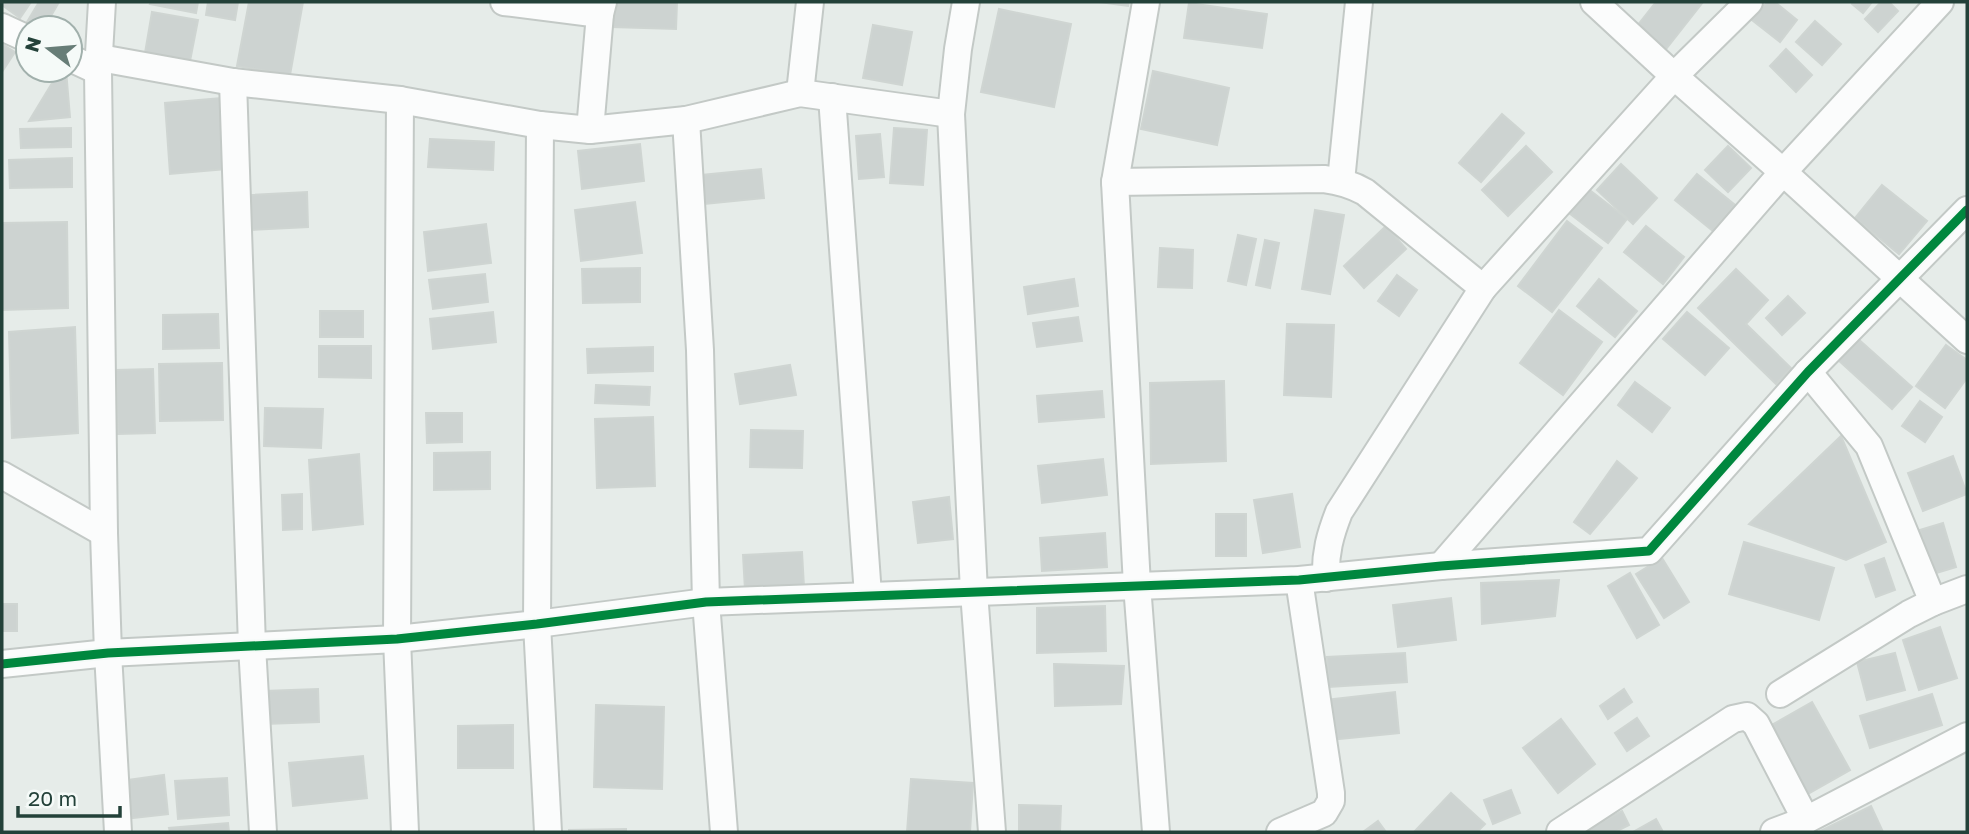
<svg xmlns="http://www.w3.org/2000/svg" width="1969" height="834" font-family="'Golos Text',sans-serif">
	<style>
		.building { fill: #cdd3d1; stroke: #cfd5d2; stroke-width: 2 }
		.lines { fill: none; stroke-linecap: round; stroke-linejoin: round }
		.street-casing { stroke: #c3c9c6; stroke-width: 30 }
		.street { stroke: #fbfcfc; stroke-width: 26 }
		.cycleway-casing { stroke: #f5faf8; stroke-width: 13 }
		.cycleway { stroke: #00873e; stroke-width: 9 }
	</style>
	<rect width="100%" height="100%" fill="#e6ece9"/>
	<g class="building">
		<polygon points="2,2 31,2 20,18 2,5"/>
		<polygon points="39,2 59,2 44,28 24,27"/>
		<polygon points="151,2 198,2 196,13 150,4"/>
		<polygon points="208,2 238,2 235,20 206,15"/>
		<polygon points="249,2 303,2 290,75 237,66"/>
		<polygon points="612,2 677,2 676,29 612,27"/>
		<polygon points="1099,2 1129,2 1128,6"/>
		<polygon points="1656,2 1703,2 1666,49 1637,26"/>
		<polygon points="1767,2 1775,2 1797,20 1780,42 1752,20"/>
		<polygon points="1854,2 1872,2 1863,13 1852,4"/>
		<polygon points="1881,2 1889,2 1898,11 1878,32 1865,19"/>
		<polygon points="1189,3 1267,14 1262,48 1184,38"/>
		<polygon points="999,9 1071,24 1054,107 981,92"/>
		<polygon points="152,12 198,20 190,61 145,53"/>
		<polygon points="1815,21 1841,44 1822,65 1796,42"/>
		<polygon points="873,25 912,32 902,85 863,78"/>
		<polygon points="2,44 15,52 2,72"/>
		<polygon points="1786,49 1812,75 1796,92 1770,66"/>
		<polygon points="60,70 66,70 70,117 29,121"/>
		<polygon points="1153,71 1229,88 1217,145 1141,129"/>
		<polygon points="221,98 226,169 170,174 165,103"/>
		<polygon points="1502,114 1524,133 1481,182 1459,163"/>
		<polygon points="71,128 71,147 21,148 20,129"/>
		<polygon points="894,128 927,130 923,185 890,183"/>
		<polygon points="880,134 884,177 859,179 856,136"/>
		<polygon points="430,139 494,142 493,170 428,167"/>
		<polygon points="640,144 644,181 582,189 578,151"/>
		<polygon points="1526,146 1552,172 1508,216 1482,190"/>
		<polygon points="1728,146 1751,168 1728,192 1705,170"/>
		<polygon points="72,158 72,187 10,188 9,160"/>
		<polygon points="1621,164 1657,198 1633,224 1597,190"/>
		<polygon points="761,169 764,198 705,204 702,175"/>
		<polygon points="1697,174 1735,205 1713,231 1675,200"/>
		<polygon points="1882,185 1927,221 1899,254 1855,218"/>
		<polygon points="1587,188 1627,219 1608,243 1569,213"/>
		<polygon points="307,192 308,227 251,230 250,195"/>
		<polygon points="635,202 642,253 581,261 575,210"/>
		<polygon points="1315,210 1344,215 1330,294 1302,289"/>
		<polygon points="1567,221 1602,248 1552,312 1518,286"/>
		<polygon points="67,222 68,308 2,310 2,223"/>
		<polygon points="486,224 491,263 428,271 424,232"/>
		<polygon points="1386,226 1406,249 1364,288 1344,266"/>
		<polygon points="1646,226 1684,257 1663,284 1624,252"/>
		<polygon points="1238,235 1256,239 1246,285 1228,281"/>
		<polygon points="1265,240 1279,243 1270,288 1256,285"/>
		<polygon points="1160,248 1193,250 1192,288 1158,287"/>
		<polygon points="640,268 640,302 583,303 582,269"/>
		<polygon points="1736,269 1768,300 1746,324 1791,368 1776,384 1698,308"/>
		<polygon points="485,274 488,302 433,309 429,280"/>
		<polygon points="1397,275 1417,290 1399,316 1378,301"/>
		<polygon points="1074,279 1078,306 1028,314 1024,287"/>
		<polygon points="1599,279 1637,311 1615,337 1577,306"/>
		<polygon points="1788,296 1805,313 1782,335 1766,318"/>
		<polygon points="1559,310 1602,342 1563,395 1520,363"/>
		<rect x="320" y="311" width="43" height="26"/>
		<polygon points="493,312 496,342 433,349 430,319"/>
		<polygon points="1687,312 1729,348 1705,375 1663,339"/>
		<polygon points="218,314 219,348 163,349 163,315"/>
		<polygon points="1078,317 1082,341 1037,347 1033,323"/>
		<polygon points="1287,324 1334,325 1331,397 1284,395"/>
		<polygon points="75,327 78,433 12,438 9,332"/>
		<polygon points="1857,338 1912,387 1892,409 1837,359"/>
		<polygon points="1946,345 1967,360 1967,378 1945,408 1916,386"/>
		<polygon points="319,346 371,346 371,378 319,377"/>
		<polygon points="653,347 653,371 588,373 587,349"/>
		<polygon points="222,363 223,420 160,421 159,364"/>
		<polygon points="790,365 796,395 740,404 735,374"/>
		<polygon points="153,369 155,433 118,434 116,370"/>
		<polygon points="1224,381 1226,461 1151,464 1150,383"/>
		<polygon points="1635,382 1670,408 1652,432 1618,405"/>
		<polygon points="596,385 650,387 649,405 595,403"/>
		<polygon points="1102,391 1104,417 1039,422 1037,396"/>
		<polygon points="1920,401 1942,417 1925,442 1902,426"/>
		<polygon points="265,408 323,409 321,448 264,446"/>
		<polygon points="426,413 462,413 462,442 427,443"/>
		<polygon points="653,417 655,486 597,488 595,419"/>
		<polygon points="751,430 803,431 802,468 750,467"/>
		<polygon points="1841,436 1886,542 1846,560 1749,524"/>
		<polygon points="490,452 490,489 434,490 434,453"/>
		<polygon points="359,454 363,524 313,530 309,460"/>
		<polygon points="1953,456 1967,494 1923,511 1908,473"/>
		<polygon points="1103,459 1107,495 1042,503 1038,466"/>
		<polygon points="1617,461 1637,478 1590,534 1574,522"/>
		<polygon points="302,494 302,529 283,530 282,495"/>
		<polygon points="1292,494 1300,547 1263,553 1254,500"/>
		<polygon points="949,497 953,539 918,543 913,502"/>
		<rect x="1216" y="514" width="30" height="42"/>
		<polygon points="1943,523 1956,567 1933,574 1920,530"/>
		<polygon points="1105,533 1107,567 1042,571 1040,538"/>
		<polygon points="1744,542 1834,568 1819,620 1729,594"/>
		<polygon points="802,552 804,587 745,590 743,555"/>
		<polygon points="1662,558 1689,602 1664,618 1636,574"/>
		<polygon points="1884,558 1895,590 1876,597 1865,565"/>
		<polygon points="1630,573 1659,625 1637,638 1608,586"/>
		<polygon points="1559,580 1555,616 1482,624 1481,583"/>
		<polygon points="1451,598 1456,640 1398,647 1393,605"/>
		<rect x="2" y="604" width="15" height="27"/>
		<polygon points="1105,606 1106,651 1037,653 1037,608"/>
		<polygon points="1940,627 1957,678 1919,690 1903,640"/>
		<polygon points="1405,653 1407,682 1329,687 1327,657"/>
		<polygon points="1895,653 1905,690 1867,700 1857,662"/>
		<polygon points="1054,664 1124,666 1121,704 1055,706"/>
		<polygon points="318,689 319,722 265,724 264,691"/>
		<polygon points="1624,689 1632,702 1608,719 1600,706"/>
		<polygon points="1395,692 1399,733 1330,740 1326,700"/>
		<polygon points="1932,694 1942,725 1870,748 1860,716"/>
		<polygon points="1812,702 1850,770 1808,794 1770,726"/>
		<polygon points="596,705 664,707 662,789 594,787"/>
		<polygon points="1637,718 1649,736 1627,751 1615,733"/>
		<polygon points="1561,719 1595,764 1558,793 1523,748"/>
		<polygon points="513,725 513,768 458,768 458,726"/>
		<polygon points="363,756 367,798 293,806 289,763"/>
		<polygon points="164,775 168,814 125,819 120,781"/>
		<polygon points="227,778 229,815 178,819 175,781"/>
		<polygon points="911,779 973,783 970,832 907,832"/>
		<polygon points="1511,790 1520,813 1493,824 1484,800"/>
		<polygon points="1451,793 1485,824 1477,832 1414,832"/>
		<polygon points="1019,805 1061,806 1060,832 1019,832"/>
		<polygon points="1871,806 1883,832 1820,832 1820,831"/>
		<polygon points="1622,811 1629,825 1615,832 1590,832 1588,829"/>
		<polygon points="1656,819 1663,832 1633,832"/>
		<polygon points="1378,821 1386,832 1363,832"/>
		<polygon points="228,823 229,832 170,832 169,828"/>
		<polygon points="626,829 626,832 569,832 569,830"/>
	</g>
	<g class="lines">
		<g class="street-casing">
			<g id="street">
				<polyline points="102,2 98,71 104,533 108,653 118,832"/>
				<polyline points="504,2 600,14 603,2"/>
				<polyline points="966,2 958,49 951,114 974,592 992,832"/>
				<polyline points="1146,2 1115,182 1137,585 1156,832"/>
				<polyline points="1594,2 1674,76 1749,2"/>
				<polyline points="2,27 28,39"/>
				<polyline points="70,58 98,71"/>
				<polyline points="100,58 233,82 400,100 540,125 590,130 686,120 800,93 951,114"/>
				<polyline points="233,82 252,646 263,832"/>
				<polyline points="800,93 810,2"/>
				<polyline points="832,97 868,595"/>
				<polyline points="400,100 397,639 405,832"/>
				<polyline points="686,120 700,350 706,602 724,832"/>
				<polyline points="540,125 537,624 548,832"/>
				<polyline points="590,130 600,14"/>
				<polyline points="1341,181 1359,2"/>
				<path d="M1115 182 1324 179C1340 181 1351 184 1365 192L1483 288"/>
				<polyline points="2,475 104,533"/>
				<polyline points="1441,566 1783,172 1940,2"/>
				<path d="M1326 578C1325 553 1330 535 1339 512L1483 288 1674 76 1783 172 1967 340"/>
				<polyline points="1933,602 1967,589"/>
				<polyline points="2,664 108,653 397,639 537,624 706,602 1299,580 1441,566 1649,551 1808,372 1967,210"/>
				<polyline points="1780,694 1909,614 1933,602 1869,446 1808,372"/>
				<polyline points="1280,832 1324,813 1331,801 1331,793 1299,580"/>
				<polyline points="1560,832 1733,719 1747,716 1756,724 1806,820"/>
				<polyline points="1774,832 1806,820 1967,736"/>
			</g>
		</g>
		<use href="#street" class="street"/>
		<g class="cycleway-casing">
			<polyline id="cycleway" points="2,664 108,653 397,639 537,624 706,602 1299,580 1441,566 1649,551 1808,372 1967,210"/>
		</g>
		<use href="#cycleway" class="cycleway"/>
	</g>
	<rect width="1969" height="834" fill="none" stroke="#234139" stroke-width="7"/>
	<g transform="translate(49 49) rotate(286)"><circle r="33" fill="#f5faf8" stroke="#a1b0ac" stroke-width="2"/>
	<path d="M0-5L12 26L0 18L-12 26Z" fill="#677d77"/>
	<text y="-10" font-size="19" font-weight="bold" text-anchor="middle" fill="#234139">N</text>
	</g>
	<path d="M18 806v10h102v-10" fill="none" stroke="#234139" stroke-width="3.5"/>
	<text x="28" y="806" font-size="21" fill="#234139" stroke="#f5faf8" stroke-width="5" paint-order="stroke">20 m</text>
</svg>
